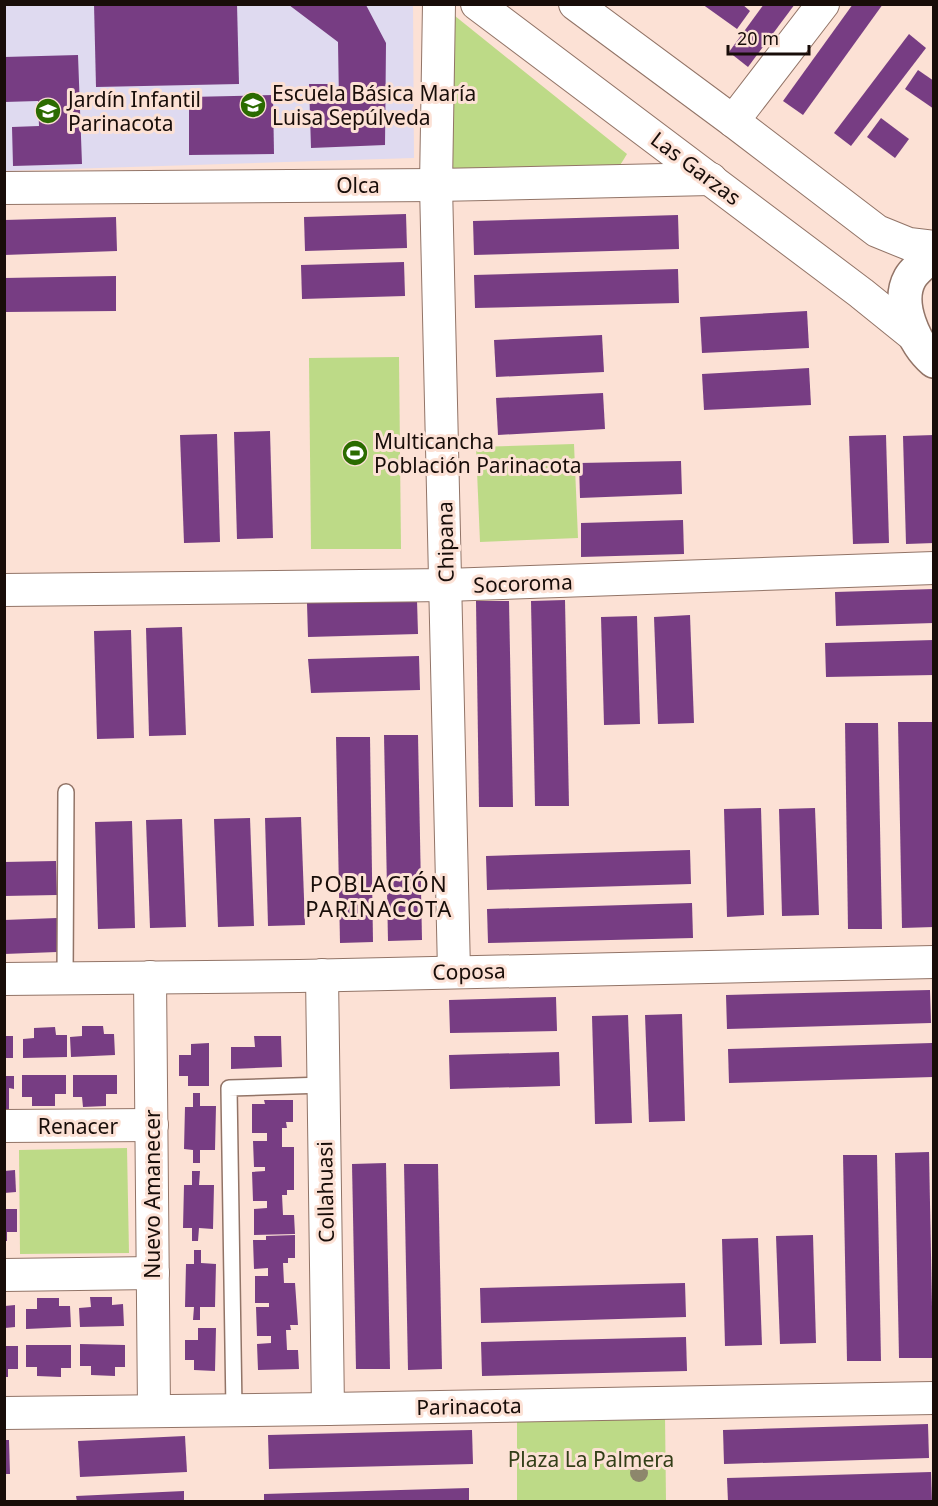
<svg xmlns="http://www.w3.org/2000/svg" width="938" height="1506" font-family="'Noto Sans',sans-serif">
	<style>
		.education { fill: #dfdaf0 }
		.green { fill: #bdda87 }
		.building { fill: #773d83 }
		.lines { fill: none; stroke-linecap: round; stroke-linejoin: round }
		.lane-casing { stroke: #927467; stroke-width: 18 }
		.street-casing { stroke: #927467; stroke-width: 34 }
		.secondary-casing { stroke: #927467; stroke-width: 36 }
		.lane { stroke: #fff; stroke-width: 15 }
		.street { stroke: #fff; stroke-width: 32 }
		.secondary { stroke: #fff; stroke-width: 33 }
		.tree { fill: #8d876c }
		.labels { text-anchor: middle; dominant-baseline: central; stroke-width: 6; stroke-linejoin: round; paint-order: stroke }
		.poi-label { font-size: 21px; fill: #180d09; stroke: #fce1d5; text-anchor: start }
		.street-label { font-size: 21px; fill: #180d09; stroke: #fce1d5 }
		.park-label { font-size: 21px; fill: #323e17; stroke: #fce1d5 }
		.neighbourhood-label { font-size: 22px; letter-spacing: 1.5px; fill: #180d09; stroke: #fce1d5 }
	</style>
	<rect width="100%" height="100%" fill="#fce1d5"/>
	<polygon class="education" points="4,5 413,5 414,158 5,171"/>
	<g class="green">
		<polygon points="455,16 627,154 619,167 443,174 442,28"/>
		<polygon points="399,357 401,549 311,549 309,358"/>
		<polygon points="574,444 578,538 480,542 476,447"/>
		<polygon points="127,1148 129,1253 20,1254 19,1150"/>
		<polygon points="665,1416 666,1501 517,1501 517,1418"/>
	</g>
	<g class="building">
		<polygon points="94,4 237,4 239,84 96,87"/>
		<polygon points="702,4 742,4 750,11 737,29"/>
		<polygon points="764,4 795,4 748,67 729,52"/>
		<polygon points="853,4 883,4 803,115 783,101"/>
		<polygon points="289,5 366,5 386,43 385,145 311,148 309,84 332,84 332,103 339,102 338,42"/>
		<polygon points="909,34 926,48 851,146 834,133"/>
		<polygon points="78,55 82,164 13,166 12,127 39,126 38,101 4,102 4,57"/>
		<polygon points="918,70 934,81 934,109 905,89"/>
		<polygon points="273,95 274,154 189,155 189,97"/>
		<polygon points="881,118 909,139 895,158 867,137"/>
		<polygon points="406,214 407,248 305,251 304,217"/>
		<polygon points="678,215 679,249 474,255 473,221"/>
		<polygon points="116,217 117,251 4,255 4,220"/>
		<polygon points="404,262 405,296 302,299 301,265"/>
		<polygon points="678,269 679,303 475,308 474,275"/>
		<polygon points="116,276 116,311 5,312 4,278"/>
		<polygon points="807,311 809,348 702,353 700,317"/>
		<polygon points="602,335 604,372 496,377 494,340"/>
		<polygon points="809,368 811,405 704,410 702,374"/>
		<polygon points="603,393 605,429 498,435 496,398"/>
		<polygon points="270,431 273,538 237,539 234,432"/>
		<polygon points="217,434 220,542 184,543 180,435"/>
		<polygon points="886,435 889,543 853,544 849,436"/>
		<polygon points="934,435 934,543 906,544 903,436"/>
		<polygon points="681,461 682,494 580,498 579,463"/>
		<polygon points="683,520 684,554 581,557 581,523"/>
		<polygon points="934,589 934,623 836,626 835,592"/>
		<polygon points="417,600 418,634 308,637 307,603"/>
		<polygon points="565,600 569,806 535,806 531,601"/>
		<polygon points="476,601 509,601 513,807 479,807"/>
		<polygon points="690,615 694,723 658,724 654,617"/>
		<polygon points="637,616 640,724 604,725 601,617"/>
		<polygon points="182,627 186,735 149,736 146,628"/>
		<polygon points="131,630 134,738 97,739 94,631"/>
		<polygon points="934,640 934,675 826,677 825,643"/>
		<polygon points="419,656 420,690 311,693 308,659"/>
		<polygon points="898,722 932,722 934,927 902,928"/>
		<polygon points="845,723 878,723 882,929 848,929"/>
		<polygon points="384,735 418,735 422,940 388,941"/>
		<polygon points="336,737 370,737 373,942 340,943"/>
		<polygon points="761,808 764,915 727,917 724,809"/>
		<polygon points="815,808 819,915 782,916 779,809"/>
		<polygon points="301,817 305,925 268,926 265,818"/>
		<polygon points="250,818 254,926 218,927 214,819"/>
		<polygon points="182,819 186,927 150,928 146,820"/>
		<polygon points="132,821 135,928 98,929 95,822"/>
		<polygon points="690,850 691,884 487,890 486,856"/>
		<polygon points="56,861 57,895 4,896 4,862"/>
		<polygon points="692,903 693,938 488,943 487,909"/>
		<polygon points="57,918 57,952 4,954 4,920"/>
		<polygon points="930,990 931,1023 727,1029 726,995"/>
		<polygon points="556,997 557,1031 450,1033 449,1000"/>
		<polygon points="682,1014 685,1121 649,1122 645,1015"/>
		<polygon points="628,1015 632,1123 595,1124 592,1016"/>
		<polygon points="82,1026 103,1026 104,1034 114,1034 115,1055 71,1057 70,1037 82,1036"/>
		<polygon points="55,1027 56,1035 67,1035 67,1057 23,1058 23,1039 34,1038 34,1028"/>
		<rect x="5" y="1036" width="8" height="22"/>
		<polygon points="254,1036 281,1036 282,1067 231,1069 231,1047 255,1047"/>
		<polygon points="209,1043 209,1086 188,1086 188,1076 179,1076 179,1055 191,1055 191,1044"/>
		<polygon points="932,1043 933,1077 729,1083 728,1049"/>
		<polygon points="559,1052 560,1086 450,1089 449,1055"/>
		<polygon points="22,1075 66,1075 66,1094 55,1094 55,1106 32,1106 32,1097 22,1097"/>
		<polygon points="73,1075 117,1075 117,1094 106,1094 106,1106 83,1107 82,1097 73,1097"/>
		<polygon points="4,1076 14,1076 14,1089 9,1088 9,1112 4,1112"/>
		<polygon points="193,1093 200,1093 200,1106 216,1106 215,1150 200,1150 200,1163 193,1163 193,1150 184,1149 185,1107 193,1107"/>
		<polygon points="264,1100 293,1100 293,1122 286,1122 287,1128 282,1128 282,1147 294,1147 294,1190 287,1190 287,1195 282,1195 283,1215 294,1215 295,1234 254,1235 254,1209 267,1208 267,1201 253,1201 252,1172 265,1171 265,1167 254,1167 253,1141 267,1141 267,1133 252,1133 252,1104 265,1104"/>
		<polygon points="929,1152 933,1358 899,1358 895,1153"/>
		<polygon points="843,1155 877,1155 881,1361 847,1361"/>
		<polygon points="386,1163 390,1369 356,1369 352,1164"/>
		<polygon points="404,1164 438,1164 442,1369 408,1370"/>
		<polygon points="15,1170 16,1192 4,1193 4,1171"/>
		<polygon points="192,1171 200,1171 199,1185 214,1185 213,1229 199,1228 198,1241 192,1241 192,1228 183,1228 184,1185 192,1185"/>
		<polygon points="4,1209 17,1209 17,1232 7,1232 7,1241 4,1241"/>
		<polygon points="295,1235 295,1258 288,1258 288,1263 283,1263 284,1283 295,1283 298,1325 290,1325 291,1330 286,1330 287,1350 298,1350 299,1369 258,1370 257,1344 271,1343 271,1336 257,1336 256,1307 269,1307 269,1303 255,1303 255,1276 268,1276 268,1268 254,1269 253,1240 266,1240 266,1236"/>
		<polygon points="813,1235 816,1343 780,1344 776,1236"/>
		<polygon points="758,1238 762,1345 725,1346 722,1239"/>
		<polygon points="194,1250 201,1250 201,1263 216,1264 215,1307 200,1307 200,1320 193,1320 194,1307 185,1307 186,1264 194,1264"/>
		<polygon points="685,1283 686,1317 481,1323 480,1288"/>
		<polygon points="90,1297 112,1297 112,1305 123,1304 124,1326 80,1327 79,1308 91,1307"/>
		<polygon points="37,1298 59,1298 59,1306 70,1306 71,1327 26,1329 26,1309 37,1309"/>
		<polygon points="15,1305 15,1327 5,1328 5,1306"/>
		<polygon points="198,1328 216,1328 215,1371 194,1370 194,1360 185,1360 185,1340 198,1340"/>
		<polygon points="686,1337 687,1371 482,1376 481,1342"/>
		<polygon points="80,1344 125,1345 125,1367 115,1367 115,1376 91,1375 91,1366 80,1366"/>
		<polygon points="26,1345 71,1345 71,1368 61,1368 61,1377 37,1376 37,1367 26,1367"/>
		<polygon points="4,1346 18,1346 18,1369 8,1369 8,1377 4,1377"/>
		<polygon points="928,1424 929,1458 724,1464 723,1430"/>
		<polygon points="472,1430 473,1464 269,1469 268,1435"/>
		<polygon points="185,1436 187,1472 80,1477 78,1441"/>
		<polygon points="4,1440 9,1440 10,1474 4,1474"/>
		<polygon points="931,1472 932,1502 728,1502 727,1478"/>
		<polygon points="469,1488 469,1502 264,1502 264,1494"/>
		<polygon points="184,1491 184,1502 77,1502 76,1496"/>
	</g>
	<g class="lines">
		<g class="lane-casing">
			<g id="lane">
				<polyline points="65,979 66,792"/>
				<polyline points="234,1410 229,1088 324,1085"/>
			</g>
		</g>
		<g class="street-casing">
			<g id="street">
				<polyline points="439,4 436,185 454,971"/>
				<polyline points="477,4 861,293 913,335"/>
				<polyline points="575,4 733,121 877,231 909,244 934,247"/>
				<polyline points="733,121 823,4"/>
				<polyline points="4,188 436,185 711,179"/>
				<polyline points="4,590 446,585 934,568"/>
				<polyline points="322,975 328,1409"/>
				<polyline points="150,977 154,1410"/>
				<polyline points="4,979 299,976 934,962"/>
				<polyline points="4,1126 152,1125"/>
				<polyline points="4,1275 153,1273"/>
				<polyline points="4,1413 328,1409 934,1398"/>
			</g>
		</g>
		<g class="secondary-casing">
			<path id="secondary" d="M934 254C927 261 915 269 910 278 896 303 914 344 934 361"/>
		</g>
		<use href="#lane" class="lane"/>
		<use href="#street" class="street"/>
		<use href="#secondary" class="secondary"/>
	</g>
	<circle class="tree" cx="639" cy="1473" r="9"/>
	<defs>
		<g id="school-disc" transform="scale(1.35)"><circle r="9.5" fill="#2b6b00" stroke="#fce1d5"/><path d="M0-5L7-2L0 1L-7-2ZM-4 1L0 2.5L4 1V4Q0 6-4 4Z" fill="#fff"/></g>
		<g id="stadium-disc" transform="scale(1.35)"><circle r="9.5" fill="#2b6b00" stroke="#fce1d5"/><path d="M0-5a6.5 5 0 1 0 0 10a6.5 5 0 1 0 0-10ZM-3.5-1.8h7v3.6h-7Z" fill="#fff"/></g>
	</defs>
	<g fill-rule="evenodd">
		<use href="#school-disc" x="253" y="105"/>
		<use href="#school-disc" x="48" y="111"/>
		<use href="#stadium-disc" x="355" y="453"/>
	</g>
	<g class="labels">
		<g class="poi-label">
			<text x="272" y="93">Escuela Básica María<tspan x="272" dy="24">Luisa Sepúlveda</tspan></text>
			<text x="68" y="99">Jardín Infantil<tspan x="68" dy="24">Parinacota</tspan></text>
			<text x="374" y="441">Multicancha<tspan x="374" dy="24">Población Parinacota</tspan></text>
		</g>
		<g class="street-label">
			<text transform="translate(696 168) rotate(37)">Las Garzas</text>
			<text x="358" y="185">Olca</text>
			<text transform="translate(445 542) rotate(-91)">Chipana</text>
			<text transform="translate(523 583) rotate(-2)">Socoroma</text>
			<text transform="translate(469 971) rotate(-1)">Coposa</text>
			<text x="78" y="1126">Renacer</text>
			<text transform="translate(325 1192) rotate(-91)">Collahuasi</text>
			<text transform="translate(152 1194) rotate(-90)">Nuevo Amanecer</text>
			<text transform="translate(469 1406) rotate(-1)">Parinacota</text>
		</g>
		<g class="park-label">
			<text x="591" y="1459">Plaza La Palmera</text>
		</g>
		<g class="neighbourhood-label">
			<text x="379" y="883">POBLACIÓN<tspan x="379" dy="25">PARINACOTA</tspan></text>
		</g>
	</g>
	<rect width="938" height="1506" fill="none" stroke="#180d09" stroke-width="12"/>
	<path d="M728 45v9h81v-9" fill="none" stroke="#180d09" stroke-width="3"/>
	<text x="737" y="45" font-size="18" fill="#180d09" stroke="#fce1d5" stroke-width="4.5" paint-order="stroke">20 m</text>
</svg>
